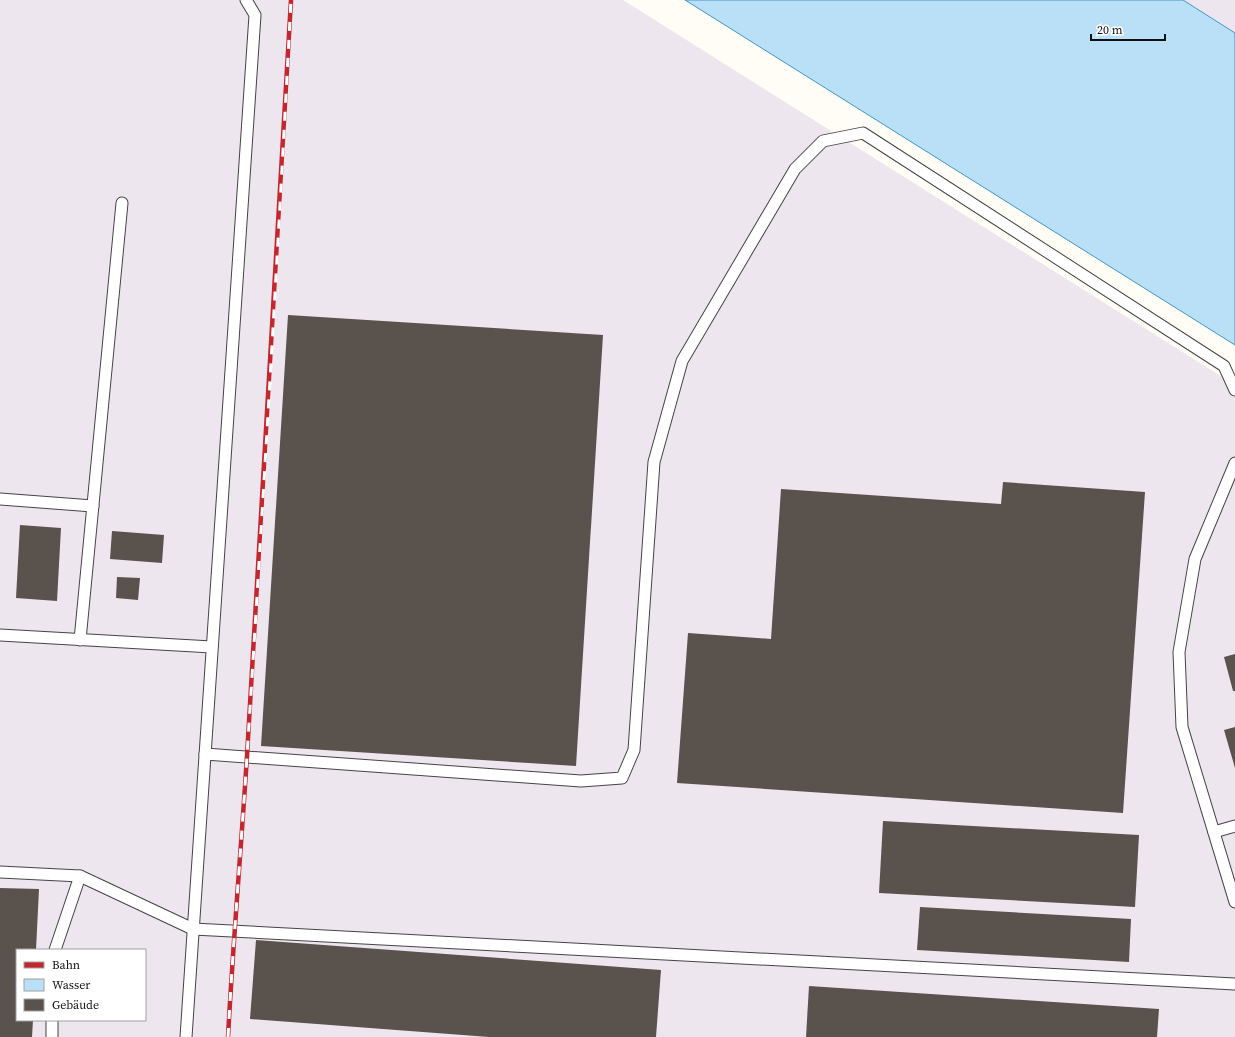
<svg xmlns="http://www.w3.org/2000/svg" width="1235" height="1037" font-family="'Source Serif 4',serif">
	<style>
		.industrial { fill: #eee6ef; fill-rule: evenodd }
		.water { fill: #b9e0f7; stroke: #3f96cf }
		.building { fill: #5a524d }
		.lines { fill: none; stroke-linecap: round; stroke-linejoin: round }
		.service-casing { stroke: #444; stroke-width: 13 }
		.service { stroke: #fff; stroke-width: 11 }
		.rail-casing { stroke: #c4262e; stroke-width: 4.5 }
		.rail { stroke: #fff; stroke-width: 3; stroke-dasharray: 9; stroke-linecap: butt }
	</style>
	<rect width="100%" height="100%" fill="#fffdf5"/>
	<g class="industrial">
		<path d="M0 0H623L1235 385V1037H0ZM17 950H145V1020H17Z"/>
		<polygon points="1183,0 1235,0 1235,33"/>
	</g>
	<polygon class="water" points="685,0 1183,0 1235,33 1235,345"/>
	<g class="building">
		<polygon points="288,315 603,335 576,766 261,746"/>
		<polygon points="1003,482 1145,492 1123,813 677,783 688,633 771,639 781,489 1001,504"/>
		<polygon points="20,525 61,528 57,601 16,598"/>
		<polygon points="112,531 164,535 162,563 110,559"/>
		<polygon points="117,577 140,578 138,600 116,598"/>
		<polygon points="1235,654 1235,691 1233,691 1224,657"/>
		<polygon points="1235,727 1235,768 1224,730"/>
		<polygon points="883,821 1139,835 1135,907 879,893"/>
		<polygon points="0,888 39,889 36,950 17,950 17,1020 33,1020 32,1037 0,1037"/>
		<polygon points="920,907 1131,919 1129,962 917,950"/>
		<polygon points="256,940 661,970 656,1037 489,1037 250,1019"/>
		<polygon points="809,986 1159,1009 1157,1037 806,1037"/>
	</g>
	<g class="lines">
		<g class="service-casing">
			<g id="service">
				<polyline points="1235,463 1195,559 1179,652 1182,727 1235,902"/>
				<polyline points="0,499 93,506"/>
				<polyline points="0,635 212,647"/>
				<polyline points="80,640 122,203"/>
				<polyline points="205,754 581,781 622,778 634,750 654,462 682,361 795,169 823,141 863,133 1224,366 1235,390"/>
				<polyline points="1214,832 1235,826"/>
				<polyline points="0,872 80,876 193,929 1235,984"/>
				<polyline points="55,950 80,876"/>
				<polyline points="52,1037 52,1020"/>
				<polyline points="186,1037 255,15 246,0"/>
			</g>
		</g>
		<use href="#service" class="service"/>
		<g class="rail-casing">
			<path id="rail" d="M228 1037C233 943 241 850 247 756 263 504 278 252 291 0"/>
		</g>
		<use href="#rail" class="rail"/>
	</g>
	<rect x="16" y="949" width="130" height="72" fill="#ffffff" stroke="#a0a0a0"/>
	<rect x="24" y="962" width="20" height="6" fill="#c4262e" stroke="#a0a0a0"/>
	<text x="52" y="969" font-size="12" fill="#111111">Bahn</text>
	<rect x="24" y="979" width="20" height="12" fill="#b9e0f7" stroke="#a0a0a0"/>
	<text x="52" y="989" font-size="12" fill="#111111">Wasser</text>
	<rect x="24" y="999" width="20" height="12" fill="#5a524d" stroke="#a0a0a0"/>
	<text x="52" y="1009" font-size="12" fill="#111111">Gebäude</text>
	<path d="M1091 34v6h74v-6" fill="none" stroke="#111111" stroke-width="2"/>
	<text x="1097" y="34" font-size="12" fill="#111111" stroke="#ffffff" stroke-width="3" paint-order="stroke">20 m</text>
</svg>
